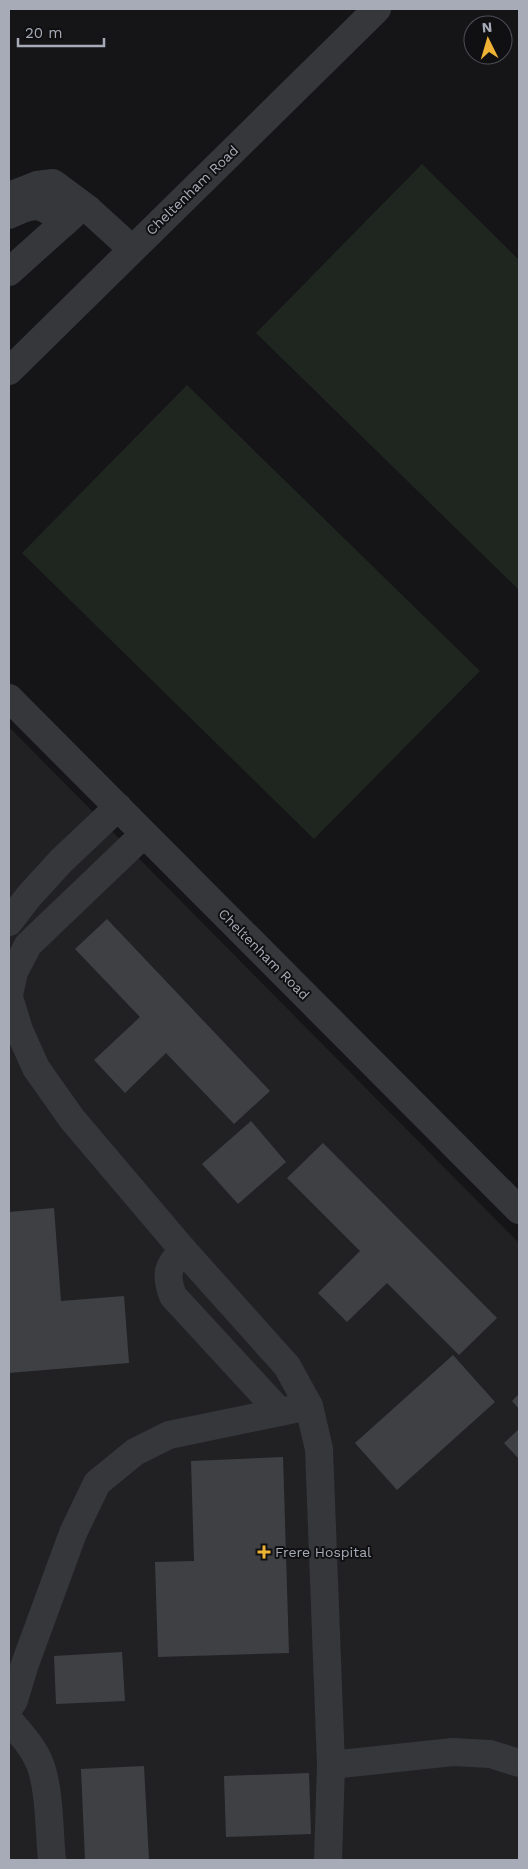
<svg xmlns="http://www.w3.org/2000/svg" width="528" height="1869" font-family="'Work Sans',sans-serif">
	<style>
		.built { fill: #212124 }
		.green { fill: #1f2620 }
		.building { fill: #3f4044 }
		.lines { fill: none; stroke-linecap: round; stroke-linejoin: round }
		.minor { stroke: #36373b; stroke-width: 28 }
		.poi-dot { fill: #efb234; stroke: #101012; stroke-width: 2 }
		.labels { text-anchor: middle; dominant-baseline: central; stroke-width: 4; stroke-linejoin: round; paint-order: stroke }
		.street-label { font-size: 14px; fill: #a7abb7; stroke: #101012 }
		.poi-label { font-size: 14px; fill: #a7abb7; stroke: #101012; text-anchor: start }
	</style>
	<rect width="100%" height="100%" fill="#151517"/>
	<polygon class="built" points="9,727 519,1243 519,1860 9,1860"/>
	<g class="green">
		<polygon points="422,164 519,260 519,590 256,333"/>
		<polygon points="187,385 480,671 314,839 22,553"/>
	</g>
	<g class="building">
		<polygon points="107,919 270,1091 234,1124 166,1053 125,1093 94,1060 140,1017 75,949"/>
		<polygon points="251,1121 286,1162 238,1204 202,1164"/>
		<polygon points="323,1143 497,1318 459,1355 387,1283 347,1322 318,1293 360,1251 287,1178"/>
		<polygon points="54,1208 61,1301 124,1296 129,1363 9,1373 9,1212"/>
		<polygon points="453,1355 495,1402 397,1490 355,1443"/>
		<polygon points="519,1394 519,1409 512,1401"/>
		<polygon points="519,1429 519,1459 504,1443"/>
		<polygon points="283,1457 289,1653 158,1657 155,1562 194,1561 191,1461"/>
		<polygon points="122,1652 125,1701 56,1704 54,1656"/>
		<polygon points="144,1766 149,1860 85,1860 81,1769"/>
		<polygon points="309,1773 311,1834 226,1837 224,1776"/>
	</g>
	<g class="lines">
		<g class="minor">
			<polyline points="9,196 37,185 53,183 88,209 132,249"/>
			<path d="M9 215C38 201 40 204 65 222"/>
			<polyline points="9,272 77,211 88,209"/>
			<polyline points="9,371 377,9"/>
			<polyline points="9,698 519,1210"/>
			<polyline points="9,922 29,896 61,861 118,807"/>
			<polyline points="9,995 14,972 28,945 144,834"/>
			<polyline points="9,997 19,1030 36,1068 72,1119 184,1251 287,1366 309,1406 319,1449 331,1765 328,1860"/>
			<path d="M184 1251C167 1264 165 1275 173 1296L280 1412"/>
			<polyline points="9,1708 14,1700 25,1664 73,1533 97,1483 135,1452 169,1435 309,1406"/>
			<path d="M9 1720C21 1734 33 1747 40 1764 50 1790 49 1832 52 1860"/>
			<polyline points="331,1765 453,1752 490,1754 519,1763"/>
		</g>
	</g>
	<path class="poi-dot" d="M261.5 1544.5h5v5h5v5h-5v5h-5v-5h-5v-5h5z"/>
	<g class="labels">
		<g class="street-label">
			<text transform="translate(192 190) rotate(-44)">Cheltenham Road</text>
			<text transform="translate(264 954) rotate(45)">Cheltenham Road</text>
		</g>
		<g class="poi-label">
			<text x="275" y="1552">Frere Hospital</text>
		</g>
	</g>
	<rect width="528" height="1869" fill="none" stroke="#a7abb7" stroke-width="20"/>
	<g transform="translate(488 40) rotate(355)"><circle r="24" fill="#101012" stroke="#4c4e54"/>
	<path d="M0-4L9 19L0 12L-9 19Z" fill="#efb234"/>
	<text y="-8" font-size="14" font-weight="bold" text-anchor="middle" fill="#a7abb7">N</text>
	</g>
	<path d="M18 38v8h86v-8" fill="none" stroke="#a7abb7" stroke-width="2.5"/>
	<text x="25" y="38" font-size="15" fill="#a7abb7" stroke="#101012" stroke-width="4" paint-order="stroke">20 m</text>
</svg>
